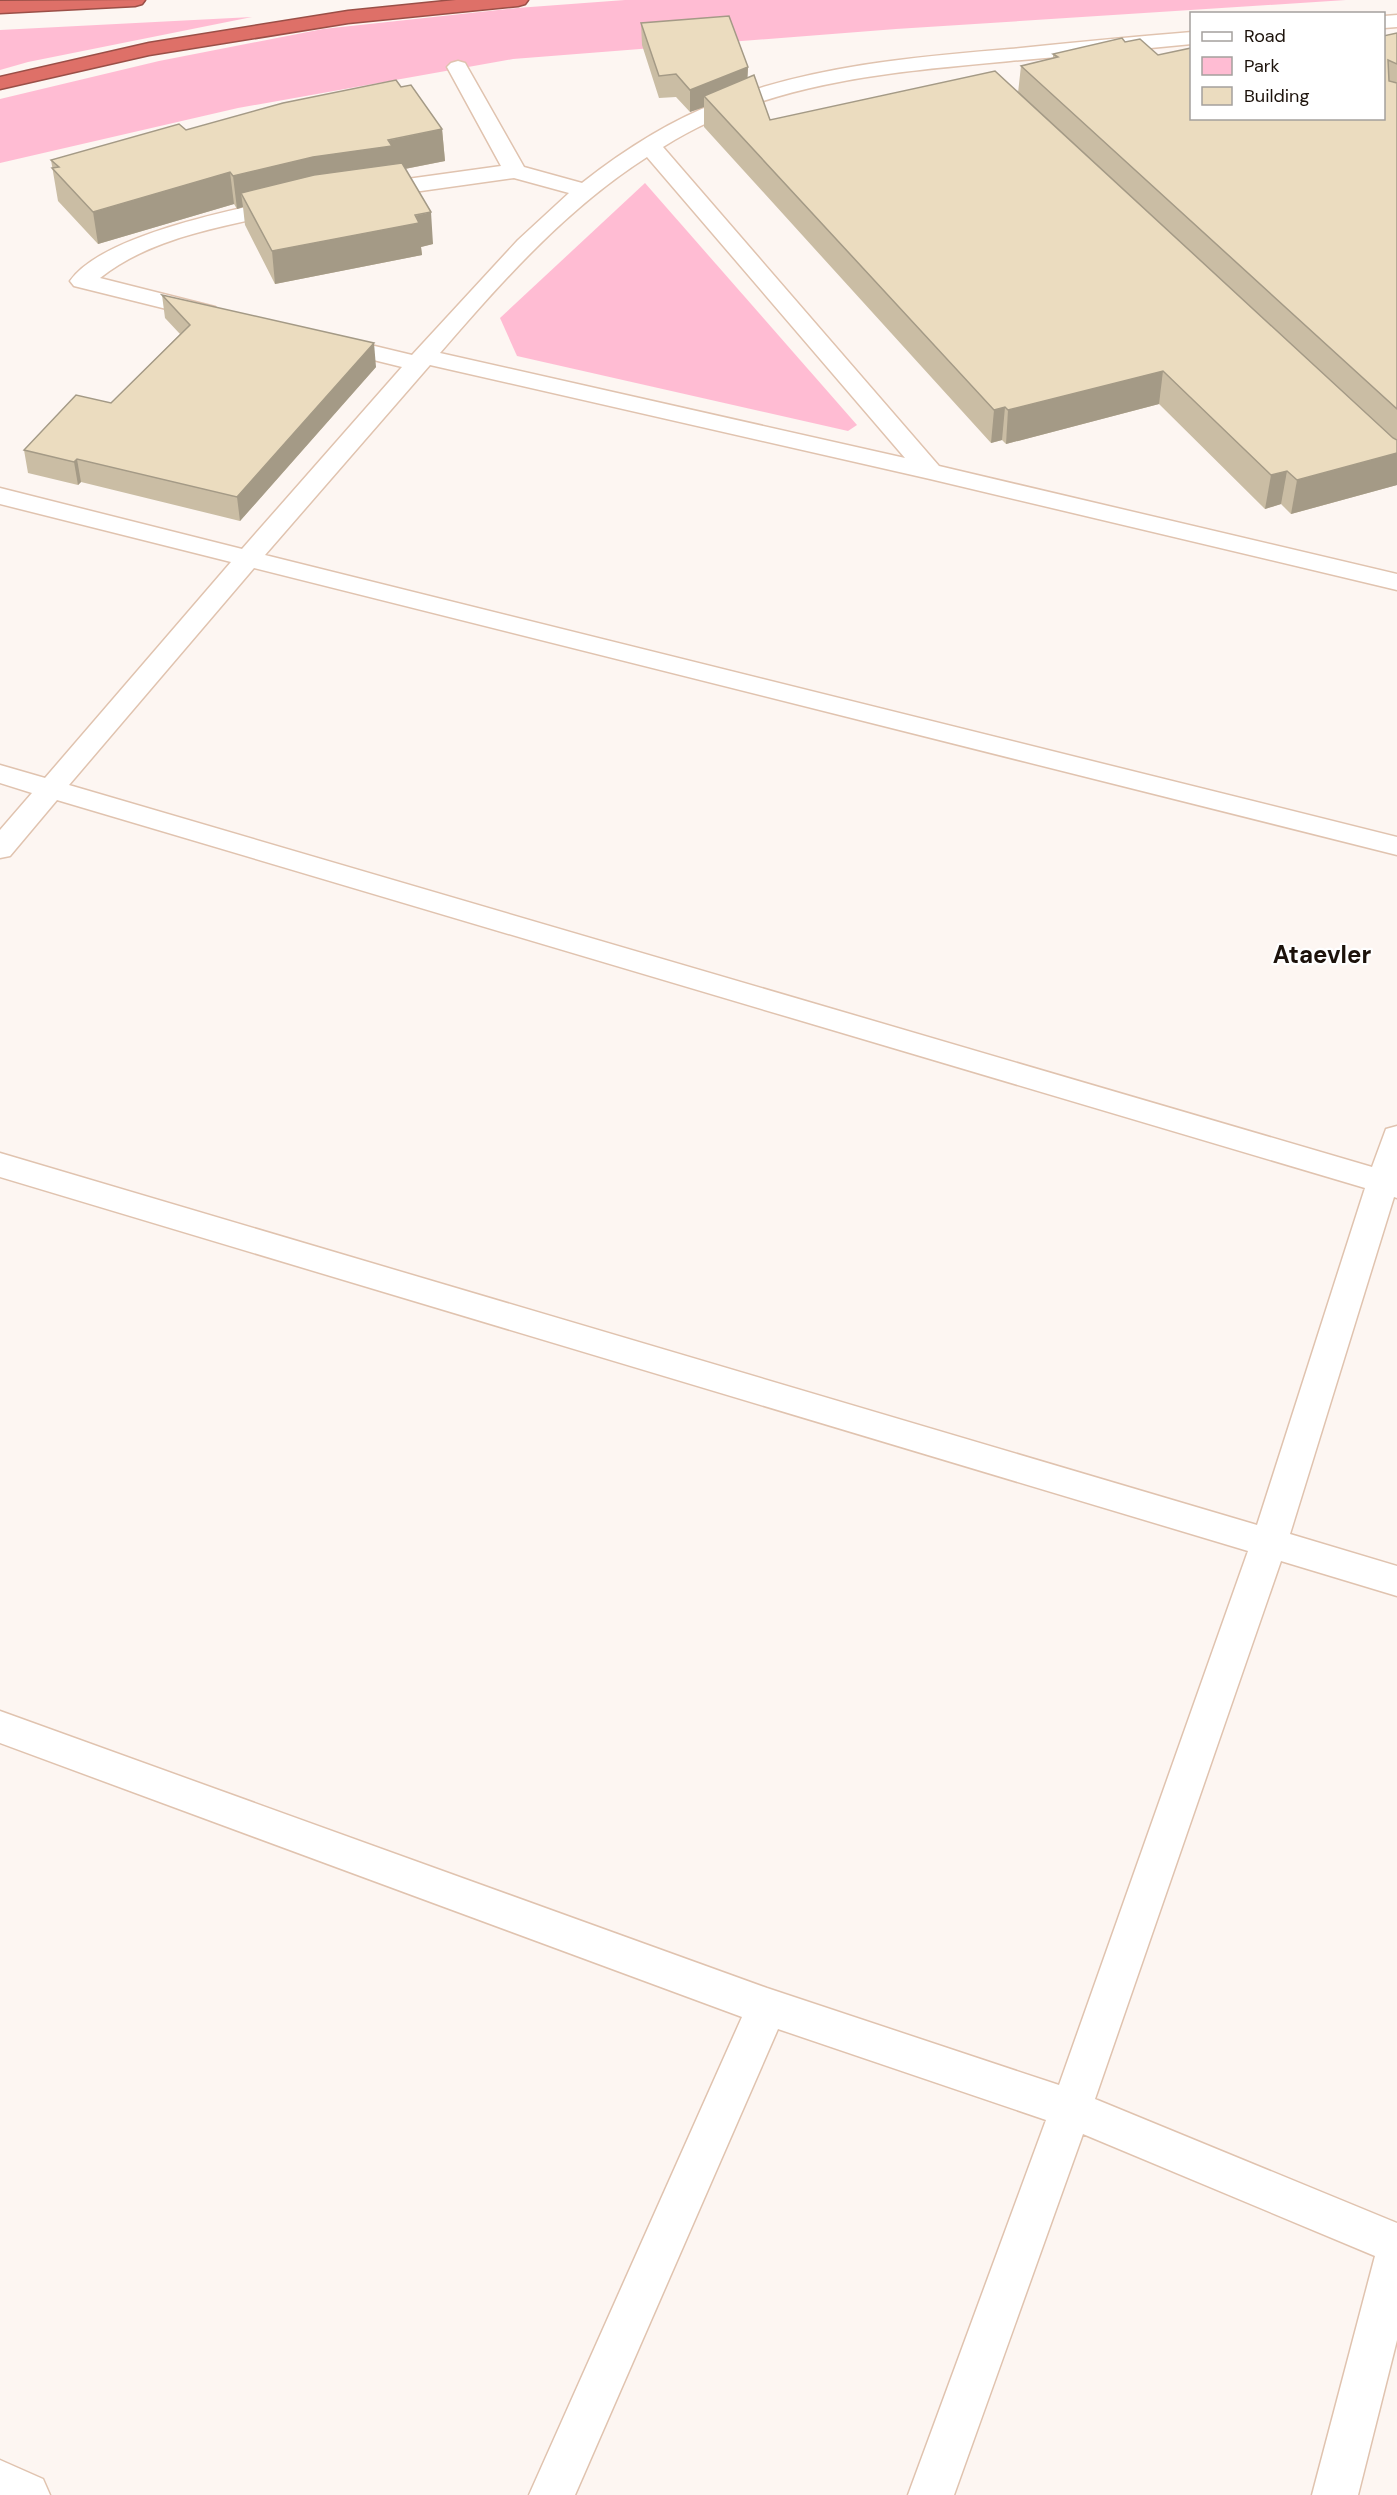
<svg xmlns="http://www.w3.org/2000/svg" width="1397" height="2495" font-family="'DM Sans',sans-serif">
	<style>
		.green { fill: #ffbcd3 }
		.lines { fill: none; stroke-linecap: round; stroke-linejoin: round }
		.street-casing { stroke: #e0c3af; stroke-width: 3 }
		.highway-casing { stroke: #9a4f47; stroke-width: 3 }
		.street { fill: #fff; fill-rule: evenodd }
		.highway { fill: #de7068; fill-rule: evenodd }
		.wall { fill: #cabda4 }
		.shaded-wall { fill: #a49a86 }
		.building { fill: #ebdcbf; stroke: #a49a86; stroke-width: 1.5 }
		.labels { text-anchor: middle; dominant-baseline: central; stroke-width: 4.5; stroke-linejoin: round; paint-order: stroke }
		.district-label { font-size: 24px; font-weight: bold; fill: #1c120b; stroke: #fff }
	</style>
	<rect width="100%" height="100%" fill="#fdf6f2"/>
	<g class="green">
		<polygon points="625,0 1346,0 896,29 513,59 238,108 0,163 0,99 159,61 323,29 517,8"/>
		<polygon points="252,17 28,62 0,70 0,30"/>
		<polygon points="645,183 857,425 848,431 517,356 500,318"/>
	</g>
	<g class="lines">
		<g class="street-casing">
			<g id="street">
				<polygon points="1397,15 1397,27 1384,28 1384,16"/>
				<path d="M1192 32V44C1131 50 1070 56 1010 61 891 72 765 82 663 147L939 466 1397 574V590L930 479 430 365 265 555 1397 837V855L254 568 69 785 1372 1167 1386 1129 1397 1126V1198L1394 1197 1290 1534 1397 1566V1596L1281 1561 1095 2099 1397 2223V2340L1358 2495H1312L1375 2256 1083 2134 954 2495H908L1046 2120 778 2029 575 2495H529L742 2017 0 1743V1711L767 1988 1059 2085 1248 1551 0 1177V1153L1257 1525 1365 1188 57 800 10 856 0 858V830L32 793 0 783V765L45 778 231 562 0 504V488L242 549 402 367 325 348 321 343 325 338 333 336 412 355 518 240 569 193 514 178 371 198 363 196 360 191 363 186 371 184 501 166 447 67 451 63 458 61 465 63 524 167 582 183C624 150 669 121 719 102 812 66 912 57 1010 49 1070 43 1131 37 1192 32ZM647 157 905 458 440 353C502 281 567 208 647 157Z"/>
				<path d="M287 198 295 200 298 205 295 210C229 226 154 235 100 278L215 307 219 312 215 317 207 319 74 286 70 281C102 235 233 210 287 198Z"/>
				<polygon points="0,2460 43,2479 50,2495 0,2495"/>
			</g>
		</g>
		<g class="highway-casing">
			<g id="highway">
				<polygon points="145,0 142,4 135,6 0,13 0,1"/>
				<polygon points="456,0 528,0 525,4 518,6 348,23 149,55 0,89 0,77 149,43 348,11"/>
			</g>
		</g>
		<use href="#street" class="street"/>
		<use href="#highway" class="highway"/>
	</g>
	<g class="wall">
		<polygon points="641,23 748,67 747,78 770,120 1018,93 1021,66 1053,58 1053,54 1191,118 1383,36 1397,33 1397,485 1291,514 1281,504 1265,509 1159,404 1006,444 1002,440 991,443 704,127 704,107 690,112 676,97 659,98 642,45"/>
		<polygon points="401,87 442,129 445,161 405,169 433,244 421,247 422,255 275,284 245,225 243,207 237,209 234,204 98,244 58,201 51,160 186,130"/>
		<polygon points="162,295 376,367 240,521 81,482 78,485 28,473 24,450 111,403 180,334 165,318"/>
	</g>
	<g class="shaded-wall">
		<polygon points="748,67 747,90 704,96 704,107 690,112 690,90"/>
		<polygon points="442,129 445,161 394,171 241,193 243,207 237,209 233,176 313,157"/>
		<polygon points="230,172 234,204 98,244 93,212"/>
		<polygon points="431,212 433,244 421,247 422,255 275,284 272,251"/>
		<polygon points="374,343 376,367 240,521 237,497"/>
		<polygon points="1163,371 1159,404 1006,444 1008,410"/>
		<polygon points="1005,407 1002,440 991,443 994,410"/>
		<polygon points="1397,453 1397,485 1291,514 1297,480"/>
		<polygon points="77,459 81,482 78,485 74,462"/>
		<polygon points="1287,471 1281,504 1265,509 1271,475"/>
	</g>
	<g class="building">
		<polygon points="729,16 748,67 690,90 676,74 659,76 641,23"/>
		<polygon points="1397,33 1397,64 1388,60 1389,81 1397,83 1397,409 1021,66 1058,57 1053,54 1122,38 1125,42 1140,39 1158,55 1191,48 1191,118 1383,118 1383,36"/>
		<polygon points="995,71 1393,438 1397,440 1397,453 1297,480 1287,471 1271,475 1163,371 1008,410 1005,407 994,410 704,96 754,75 770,120"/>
		<polygon points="396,80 401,87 411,85 442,129 388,140 392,146 313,157 233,176 230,172 93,212 52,168 59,167 51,160 179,124 186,130 283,103"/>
		<polygon points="402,163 431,212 415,215 419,223 272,251 241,193 314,175"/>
		<polygon points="162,295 374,343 237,497 77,459 74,462 24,450 76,395 111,403 190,325"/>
	</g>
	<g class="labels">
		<g class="district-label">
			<text x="1322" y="954">Ataevler</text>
		</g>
	</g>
	<rect x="1190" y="12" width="195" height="108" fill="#ffffff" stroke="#a4a09d" stroke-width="1.5"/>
	<rect x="1202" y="32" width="30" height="9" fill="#ffffff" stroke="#a4a09d" stroke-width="1.5"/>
	<text x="1244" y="42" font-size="18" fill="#1c120b">Road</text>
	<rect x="1202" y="57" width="30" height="18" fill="#ffbcd3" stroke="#a4a09d" stroke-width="1.5"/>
	<text x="1244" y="72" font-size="18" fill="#1c120b">Park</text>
	<rect x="1202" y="87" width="30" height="18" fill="#ebdcbf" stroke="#a4a09d" stroke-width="1.5"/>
	<text x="1244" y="102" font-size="18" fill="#1c120b">Building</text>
</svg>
